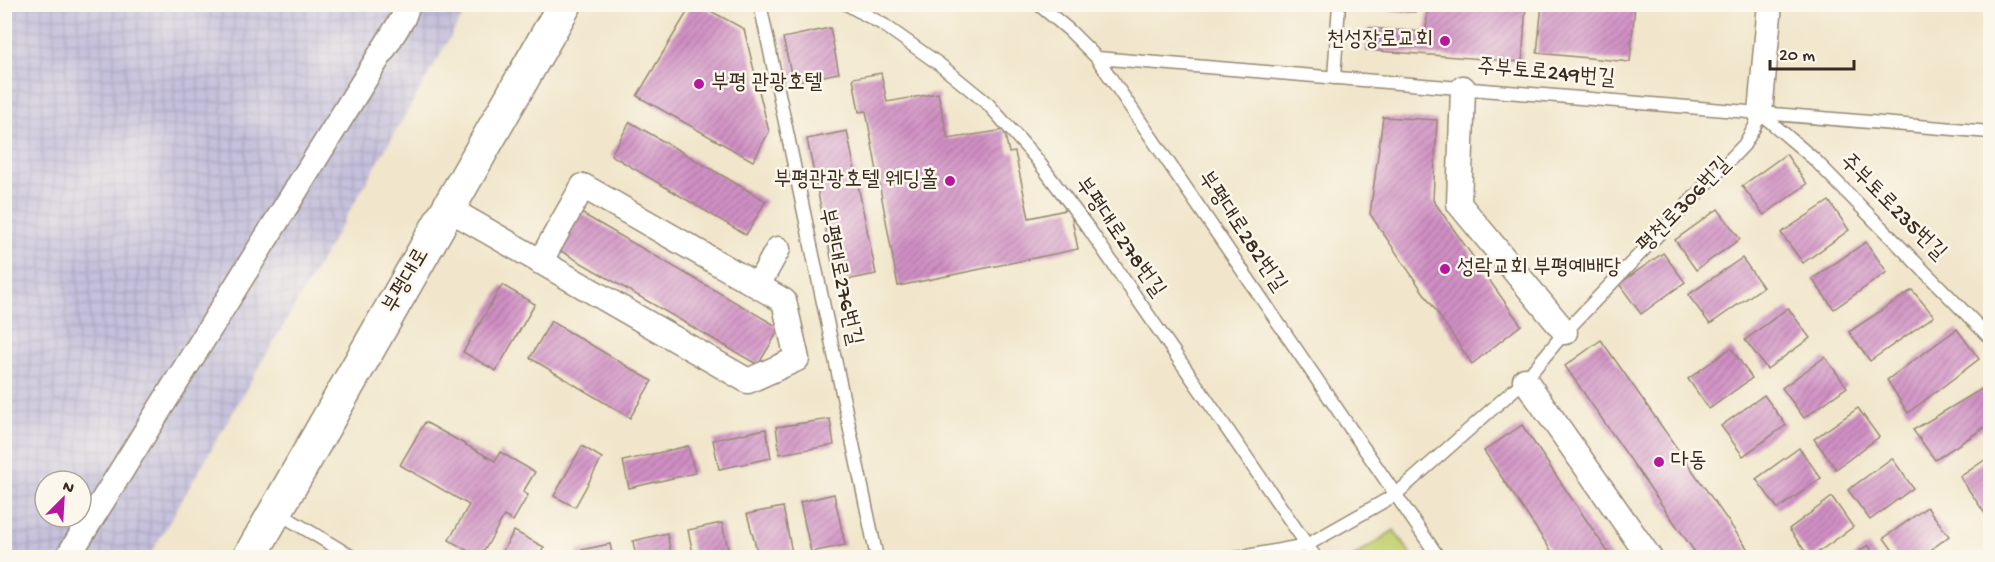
<svg xmlns="http://www.w3.org/2000/svg" width="1995" height="562" font-family="'Gochi Hand','Poor Story',sans-serif">
	<style>
		.industrial { fill: url(#industrial-grid); fill-rule: evenodd }
		.grass { fill: #c4d071; stroke: #807d48; stroke-width: 1.5 }
		.building { fill: url(#building-hatch) }
		.lines { fill: none; stroke-linecap: round; stroke-linejoin: round }
		.service-casing { stroke: #968874; stroke-width: 15 }
		.minor-casing { stroke: #968874; stroke-width: 27 }
		.secondary-casing { stroke: #968874; stroke-width: 36 }
		.service { stroke: #fff; stroke-width: 12 }
		.minor { stroke: #fff; stroke-width: 24 }
		.secondary { stroke: #fff; stroke-width: 33 }
		.poi-dot { fill: #b5179e; stroke: #fbf7ec; stroke-width: 2 }
		.labels { text-anchor: middle; dominant-baseline: central; stroke-width: 5; stroke-linejoin: round; paint-order: stroke }
		.poi-label { font-size: 22px; fill: #3b2a1e; stroke: #fbf7ec; text-anchor: start }
		.street-label { font-size: 22px; fill: #3b2a1e; stroke: #fbf7ec }
	</style>
	<defs>
		<pattern id="industrial-grid" width="8" height="8" patternUnits="userSpaceOnUse" patternTransform="scale(1.5)"><rect width="8" height="8" fill="#c5c0db"/><path d="M0 4h8M4 0v8" fill="none" stroke="#aaa5bc"/></pattern>
		<pattern id="building-hatch" width="6" height="6" patternUnits="userSpaceOnUse" patternTransform="scale(1.5)"><rect width="6" height="6" fill="#d08fc4"/><path d="M-1 1l2-2M0 6l6-6M5 7l2-2" fill="none" stroke="#aa759f"/></pattern>
	</defs>
	<rect width="100%" height="100%" fill="#fbf7ec"/>
	<filter id="ink" filterUnits="userSpaceOnUse"><feTurbulence type="fractalNoise" baseFrequency=".0167" numOctaves="2"/><feDisplacementMap in="SourceGraphic" scale="12" xChannelSelector="R" yChannelSelector="G"/><feConvolveMatrix kernelMatrix="1 2 1 2 8 2 1 2 1" color-interpolation-filters="sRGB"/></filter>
	<filter id="wash" filterUnits="userSpaceOnUse"><feTurbulence type="fractalNoise" baseFrequency=".008" numOctaves="4" result="noise"/><feDisplacementMap in="SourceGraphic" scale="24" xChannelSelector="R" yChannelSelector="G"/><feGaussianBlur stdDeviation="1.35" result="paint"/><feColorMatrix in="noise" values="0 0 0 0 0 0 0 0 0 0 0 0 0 0 0 0 0 1.4 0 .05"/><feComposite in="paint" operator="in"/></filter>
	<g filter="url(#wash)">
		<rect width="100%" height="100%" fill="#f1e6cb"/>
		<path class="industrial" d="M4 5H469L149 557H5ZM45 481H81V517H45Z"/>
		<polygon class="grass" points="1394,530 1413,557 1353,557"/>
		<g id="blocks">
			<g class="building">
				<polygon points="692,4 698,4 744,29 769,132 753,161 637,96"/>
				<polygon points="1364,4 1415,4 1415,12 1364,9"/>
				<polygon points="1428,4 1526,4 1522,62 1366,50 1368,28 1426,32"/>
				<polygon points="1542,4 1608,7 1608,4 1635,4 1630,62 1537,53"/>
				<polygon points="830,28 839,73 793,82 783,38"/>
				<polygon points="881,73 887,102 938,93 948,139 1004,130 1009,153 1015,152 1029,218 1070,209 1078,249 898,286 866,111 859,112 853,78"/>
				<polygon points="1383,117 1437,120 1433,200 1521,325 1472,364 1370,214"/>
				<polygon points="630,122 766,201 746,235 611,155"/>
				<polygon points="847,131 876,274 836,282 807,139"/>
				<polygon points="1786,154 1807,184 1764,215 1742,186"/>
				<polygon points="1829,201 1849,230 1803,263 1781,233"/>
				<polygon points="1718,209 1740,239 1696,270 1675,240"/>
				<polygon points="581,213 780,328 758,365 559,250"/>
				<polygon points="1866,242 1887,272 1834,309 1812,279"/>
				<polygon points="1663,253 1685,282 1641,314 1619,284"/>
				<polygon points="1742,258 1763,287 1710,324 1688,295"/>
				<polygon points="502,285 535,304 496,371 463,352"/>
				<polygon points="1912,290 1934,316 1870,361 1849,332"/>
				<polygon points="1788,308 1810,338 1767,369 1745,340"/>
				<polygon points="551,321 652,381 630,418 530,358"/>
				<polygon points="1957,329 1979,359 1908,413 1887,380"/>
				<polygon points="1601,340 1754,558 1699,558 1565,366"/>
				<polygon points="1731,348 1752,378 1709,409 1688,379"/>
				<polygon points="1825,357 1847,387 1804,418 1782,388"/>
				<polygon points="1990,384 1990,424 1935,460 1913,430"/>
				<polygon points="1764,395 1786,425 1743,456 1721,426"/>
				<polygon points="1858,408 1879,437 1836,469 1814,439"/>
				<polygon points="830,419 834,445 780,454 776,427"/>
				<polygon points="425,422 495,461 500,452 535,472 523,492 528,495 513,521 504,516 480,558 449,540 469,505 400,465"/>
				<polygon points="1522,425 1612,558 1556,558 1484,451"/>
				<polygon points="766,429 771,458 719,469 713,440"/>
				<polygon points="582,446 602,458 575,507 554,496"/>
				<polygon points="688,446 695,473 629,488 623,461"/>
				<polygon points="1799,448 1821,478 1778,509 1756,479"/>
				<polygon points="1989,457 1990,459 1990,521 1960,477"/>
				<polygon points="1892,458 1913,488 1870,520 1848,490"/>
				<polygon points="834,494 845,545 811,552 800,502"/>
				<polygon points="1832,497 1853,527 1810,558 1789,529"/>
				<polygon points="783,507 793,558 759,558 747,514"/>
				<polygon points="1927,507 1949,536 1920,558 1898,558 1884,538"/>
				<polygon points="722,523 730,558 694,558 688,530"/>
				<polygon points="514,531 544,547 538,558 499,558"/>
				<polygon points="667,533 672,558 636,558 633,541"/>
				<polygon points="610,544 613,558 577,558 576,551"/>
				<polygon points="1868,545 1877,558 1851,558"/>
			</g>
		</g>
	</g>
	<g filter="url(#ink)">
		<use href="#blocks" fill-opacity="0" stroke="#968874" stroke-width="1.5"/>
		<g class="lines">
			<g class="service-casing">
				<g id="service">
					<polyline points="760,4 877,558"/>
					<polyline points="846,4 884,25 939,64 988,104 1035,157 1089,229 1316,558"/>
					<polyline points="1038,4 1069,30 1097,58 1439,558"/>
					<polyline points="1097,58 1990,132"/>
					<polyline points="1334,78 1339,4"/>
					<polyline points="277,512 354,558"/>
					<polyline points="1236,558 1307,545 1395,495 1525,380 1565,332 1744,145 1754,128 1760,113 1814,159 1990,338"/>
				</g>
			</g>
			<g class="minor-casing">
				<g id="minor">
					<polyline points="1463,88 1459,204 1565,332"/>
					<polyline points="1760,113 1770,4"/>
					<polyline points="449,209 748,381 797,359 784,301 583,186 540,262"/>
					<polyline points="758,285 778,249"/>
					<polyline points="1525,380 1650,558"/>
					<polyline points="67,558 403,18 408,4"/>
				</g>
			</g>
			<g class="secondary-casing">
				<polyline id="secondary" points="249,558 565,4"/>
			</g>
			<use href="#service" class="service"/>
			<use href="#minor" class="minor"/>
			<use href="#secondary" class="secondary"/>
		</g>
	</g>
	<g class="poi-dot">
		<circle cx="1445" cy="41" r="6"/>
		<circle cx="699" cy="84" r="6"/>
		<circle cx="950" cy="181" r="6"/>
		<circle cx="1445" cy="269" r="6"/>
		<circle cx="1659" cy="462" r="6"/>
	</g>
	<g class="labels">
		<g class="poi-label">
			<text x="1433" y="41" text-anchor="end">천성장로교회</text>
			<text x="711" y="84">부평 관광호텔</text>
			<text x="938" y="181" text-anchor="end">부평관광호텔 웨딩홀</text>
			<text x="1457" y="269">성락교회 부평예배당</text>
			<text x="1671" y="462">다동</text>
		</g>
		<g class="street-label">
			<text transform="translate(1546 74) rotate(5)">주부토로249번길</text>
			<text transform="translate(1685 206) rotate(-46)">평천로306번길</text>
			<text transform="translate(1892 208) rotate(45)">주부토로235번길</text>
			<text transform="translate(1241 232) rotate(56)">부평대로282번길</text>
			<text transform="translate(1119 238) rotate(55)">부평대로278번길</text>
			<text transform="translate(839 277) rotate(78)">부평대로276번길</text>
			<text transform="translate(407 281) rotate(-60)">부평대로</text>
		</g>
	</g>
	<rect width="1995" height="562" fill="none" stroke="#fbf7ec" stroke-width="24"/>
	<g transform="translate(63 499) rotate(24)"><circle r="28" fill="#fbf7ec" stroke="#aea59a" stroke-width="1.5"/>
	<path d="M0-4.5L10 22L0 15L-10 22Z" fill="#b5179e"/>
	<text y="-9" font-size="16" font-weight="bold" text-anchor="middle" fill="#3b2a1e">N</text>
	</g>
	<path d="M1770 60v9h84v-9" fill="none" stroke="#3b2a1e" stroke-width="3"/>
	<text x="1779" y="60" font-size="18" fill="#3b2a1e" stroke="#fbf7ec" stroke-width="4.5" paint-order="stroke">20 m</text>
</svg>
